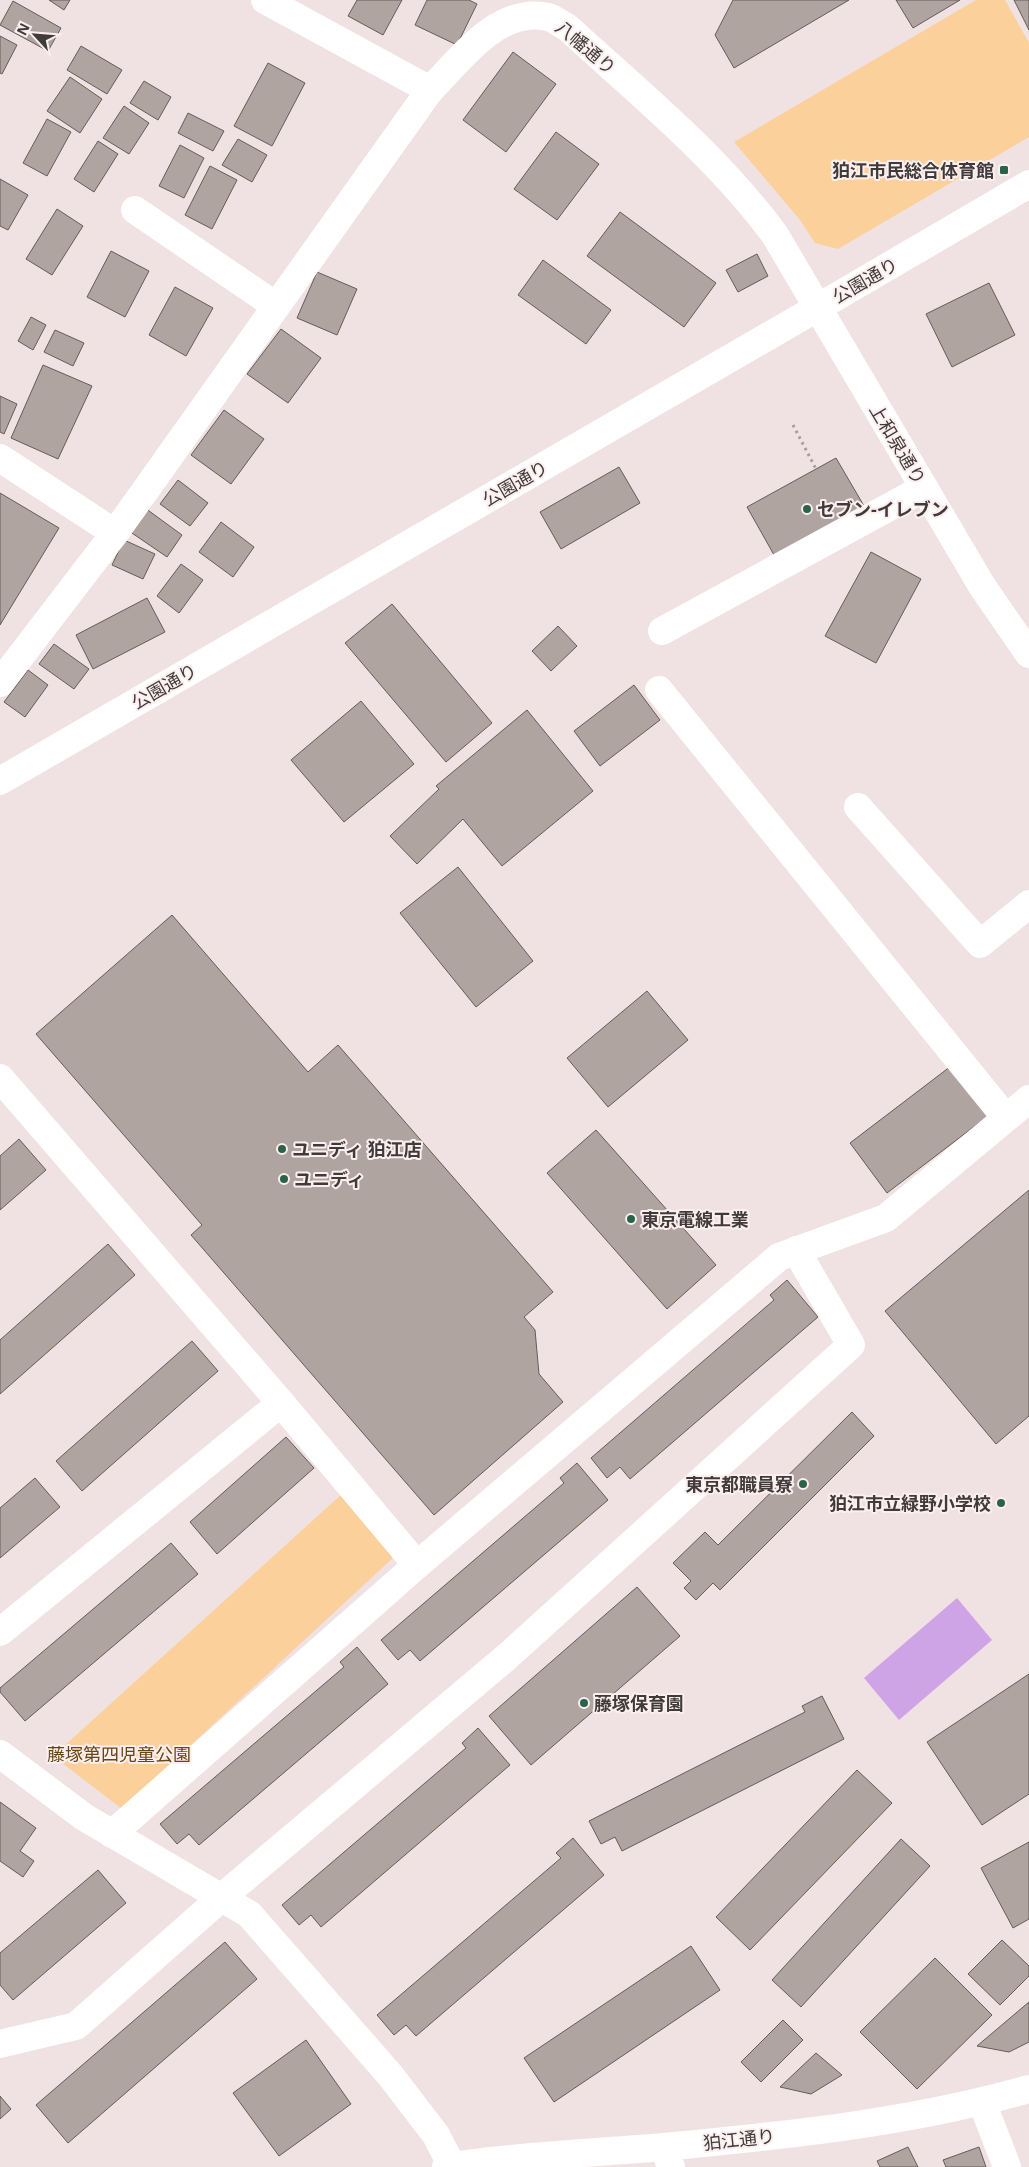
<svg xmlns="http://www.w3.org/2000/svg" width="1029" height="2167" font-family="'Open Sans','Noto Sans JP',sans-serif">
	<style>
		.green { fill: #fbd09a }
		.water { fill: #cea4e7 }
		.building { fill: #b0a4a0; stroke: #655b57 }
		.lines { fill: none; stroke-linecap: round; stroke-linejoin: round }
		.path { stroke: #a79d9d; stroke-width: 3; stroke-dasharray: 2.5 4; stroke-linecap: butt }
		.minor { stroke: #fff; stroke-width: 28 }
		.major { stroke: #fff; stroke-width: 28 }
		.poi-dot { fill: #2a624b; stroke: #fdeff0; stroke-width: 2 }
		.labels { text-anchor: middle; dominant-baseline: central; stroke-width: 4; stroke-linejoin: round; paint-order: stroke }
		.street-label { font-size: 18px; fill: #403b3b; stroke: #fdeff0 }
		.poi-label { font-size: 18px; font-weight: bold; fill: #403b3b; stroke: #fdeff0; text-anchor: start }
		.park-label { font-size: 18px; fill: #684613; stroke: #fdeff0 }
	</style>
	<rect width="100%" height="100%" fill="#f0e2e3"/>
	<g class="green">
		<polygon points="976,0 1005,0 1029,43 1029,137 838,249 815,243 800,220 734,142"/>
		<polygon points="343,1493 395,1556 122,1809 53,1756"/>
	</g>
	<polygon class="water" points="957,1598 992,1640 899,1720 864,1678"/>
	<g class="building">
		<polygon points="49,0 70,0 64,10"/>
		<polygon points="357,0 402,0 383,35 348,16"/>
		<polygon points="427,0 469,0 477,4 457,45 415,25"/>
		<polygon points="733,0 849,0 734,68 715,35"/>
		<polygon points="896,0 960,0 913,28"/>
		<polygon points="1014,0 1029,0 1029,30"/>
		<polygon points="13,1 61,28 48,51 0,25"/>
		<polygon points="0,36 17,45 2,74 0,73"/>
		<polygon points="81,46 122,70 107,94 67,70"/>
		<polygon points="513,52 556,84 506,152 463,120"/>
		<polygon points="268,63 305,83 272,146 234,126"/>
		<polygon points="70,77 102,99 80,133 47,111"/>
		<polygon points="144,81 171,97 158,120 130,103"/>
		<polygon points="124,106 149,123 129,154 103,138"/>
		<polygon points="188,113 224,131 213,151 178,133"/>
		<polygon points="47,119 71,132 47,176 23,163"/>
		<polygon points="556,132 599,164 557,220 514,189"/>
		<polygon points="238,139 267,155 252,182 222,165"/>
		<polygon points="98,141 118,154 94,192 74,179"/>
		<polygon points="180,145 204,158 184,198 159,186"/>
		<polygon points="210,166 237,180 212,229 185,215"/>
		<polygon points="0,179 28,195 8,230 0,226"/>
		<polygon points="57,209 83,226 52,275 26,259"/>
		<polygon points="620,212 716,283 684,327 587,256"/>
		<polygon points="111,251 149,271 125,317 87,297"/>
		<polygon points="757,254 768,276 738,292 726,270"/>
		<polygon points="543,260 611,310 586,344 518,295"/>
		<polygon points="317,272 357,289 337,335 297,318"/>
		<polygon points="989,283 1015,335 952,367 926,314"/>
		<polygon points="175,287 213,308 186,356 149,335"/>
		<polygon points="31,317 46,325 33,350 18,341"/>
		<polygon points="281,329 321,358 288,403 247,374"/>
		<polygon points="55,330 84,343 73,366 44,352"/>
		<polygon points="43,365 92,386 58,459 11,438"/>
		<polygon points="0,396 17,404 4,434 0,432"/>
		<polygon points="224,410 264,439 231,484 191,455"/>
		<polygon points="836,458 867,511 778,562 747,507"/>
		<polygon points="619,467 640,503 561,549 540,512"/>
		<polygon points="178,480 208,503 190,526 160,504"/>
		<polygon points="0,493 59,528 0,625"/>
		<polygon points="145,508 182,535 167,557 129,531"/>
		<polygon points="221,522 254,547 233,577 199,552"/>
		<polygon points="124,540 155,554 143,579 112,565"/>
		<polygon points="871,552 921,579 876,663 825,636"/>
		<polygon points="181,564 203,580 179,613 157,596"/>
		<polygon points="147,598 165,632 93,669 76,635"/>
		<polygon points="392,604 492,723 446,762 345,643"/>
		<polygon points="558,626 577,646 551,671 532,651"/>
		<polygon points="54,644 89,669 74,689 39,664"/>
		<polygon points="28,670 48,685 25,717 4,702"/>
		<polygon points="634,685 660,720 600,766 574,731"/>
		<polygon points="361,701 414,764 344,822 291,760"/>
		<polygon points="527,710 593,791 502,866 463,819 417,864 390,836 439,789 436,786"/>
		<polygon points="458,867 533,961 476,1007 400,913"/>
		<polygon points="172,915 308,1072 338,1045 553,1292 524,1317 535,1330 539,1374 563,1402 434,1515 191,1235 202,1225 36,1034"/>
		<polygon points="647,991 688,1040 608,1107 567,1058"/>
		<polygon points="955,1063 992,1113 887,1193 850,1143"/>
		<polygon points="596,1130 716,1265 667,1309 547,1173"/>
		<polygon points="19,1139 46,1170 0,1210 0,1156"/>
		<polygon points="1029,1190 1029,1416 996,1444 885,1311"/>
		<polygon points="108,1244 135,1275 0,1394 0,1340"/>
		<polygon points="787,1280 818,1317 630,1479 620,1467 607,1478 591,1458 774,1300 770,1295"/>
		<polygon points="192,1341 218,1371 82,1491 56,1461"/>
		<polygon points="852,1412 874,1436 720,1590 713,1583 696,1600 684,1588 691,1581 673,1563 705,1532 718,1545"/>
		<polygon points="286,1437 314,1468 217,1554 190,1522"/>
		<polygon points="577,1463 608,1500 420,1661 410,1650 398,1660 381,1640 564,1483 560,1478"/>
		<polygon points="35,1478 60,1507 0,1558 0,1508"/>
		<polygon points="171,1543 198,1574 25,1721 0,1692 0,1688"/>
		<polygon points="637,1587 680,1636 531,1765 489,1716"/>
		<polygon points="357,1647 388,1684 199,1845 189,1834 177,1844 160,1824 344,1667 340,1662"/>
		<polygon points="1029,1674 1029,1794 982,1825 927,1742"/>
		<polygon points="822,1696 844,1739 622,1851 615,1837 601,1844 589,1821 805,1712 802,1706"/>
		<polygon points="478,1728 510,1765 321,1927 311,1915 299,1925 282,1905 466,1748 462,1743"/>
		<polygon points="857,1770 892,1803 750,1950 716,1917"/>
		<polygon points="0,1802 36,1828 20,1851 34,1861 23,1877 0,1861"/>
		<polygon points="573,1838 604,1875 416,2036 406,2025 394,2035 377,2015 561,1858 556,1853"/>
		<polygon points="901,1839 930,1866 801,2007 772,1980"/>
		<polygon points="1029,1842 1029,1919 1013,1928 981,1868"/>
		<polygon points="98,1870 126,1903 13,2000 0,1985 0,1953"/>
		<polygon points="1002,1940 1029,1966 1029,1976 1000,2005 968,1974"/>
		<polygon points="225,1942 257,1979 68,2143 36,2105"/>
		<polygon points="691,1946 720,1990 554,2102 524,2058"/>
		<polygon points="935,1958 992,2015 917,2089 860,2032"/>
		<polygon points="1029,2002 1029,2042 1009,2052 977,2046"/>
		<polygon points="783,2020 803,2040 761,2082 741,2062"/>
		<polygon points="306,2040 351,2104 279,2156 233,2093"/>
		<polygon points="816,2053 842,2075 811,2094 780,2087"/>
		<polygon points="0,2096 11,2109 0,2119"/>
		<polygon points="908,2147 918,2167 880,2167 877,2161"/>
		<polygon points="979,2147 986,2167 946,2167 943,2160"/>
	</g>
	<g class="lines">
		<polyline class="path" points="793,425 816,469"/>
		<g class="minor">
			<polyline points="265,0 430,90"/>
			<polyline points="135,210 276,306"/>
			<polyline points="0,458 115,533"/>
			<polyline points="662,631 924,488"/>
			<path d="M0 683 115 533 430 90C461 59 498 6 548 17 555 19 562 25 568 28 640 94 717 156 775 235L982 586 1029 654"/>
			<polyline points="659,690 1006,1118"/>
			<polyline points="0,781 817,308 1029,184"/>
			<polyline points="858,807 980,944 1029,904"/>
			<polyline points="0,1078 281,1403 417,1565"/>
			<polyline points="0,1632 281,1403"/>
			<polyline points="0,1754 84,1817 249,1914 390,2075 436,2135 452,2166"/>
			<polyline points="112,1834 417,1565 779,1257 886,1218 1029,1099"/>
			<polyline points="0,2044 76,2026 221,1898 509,1655 851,1345 796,1250"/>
			<polyline points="982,2102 1007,2167"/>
			<polyline points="664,2147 671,2167"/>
		</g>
		<path class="major" d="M446 2167C518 2156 592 2153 664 2147 789 2135 908 2123 1029 2089"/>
	</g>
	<g class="poi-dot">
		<rect x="999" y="165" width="10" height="10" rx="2.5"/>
		<circle cx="807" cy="509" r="5"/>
		<circle cx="282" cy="1149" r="5"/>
		<circle cx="284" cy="1179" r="5"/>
		<circle cx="631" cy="1219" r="5"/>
		<circle cx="803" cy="1484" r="5"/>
		<circle cx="1001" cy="1503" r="5"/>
		<circle cx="584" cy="1703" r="5"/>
	</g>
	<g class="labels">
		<g class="street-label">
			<text transform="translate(586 47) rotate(40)">八幡通り</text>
			<text transform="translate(865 280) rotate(-30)">公園通り</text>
			<text transform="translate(898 444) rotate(59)">上和泉通り</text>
			<text transform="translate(515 483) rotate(-30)">公園通り</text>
			<text transform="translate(164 686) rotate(-30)">公園通り</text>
			<text transform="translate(739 2139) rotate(-6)">狛江通り</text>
		</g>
		<g class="poi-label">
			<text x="994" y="170" text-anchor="end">狛江市民総合体育館</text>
			<text x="817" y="509">セブン-イレブン</text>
			<text x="292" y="1149">ユニディ 狛江店</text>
			<text x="294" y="1179">ユニディ</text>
			<text x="641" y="1219">東京電線工業</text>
			<text x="793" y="1484" text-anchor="end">東京都職員寮</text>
			<text x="991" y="1503" text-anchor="end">狛江市立緑野小学校</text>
			<text x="594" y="1703">藤塚保育園</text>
		</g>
		<g class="park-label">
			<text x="119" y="1754">藤塚第四児童公園</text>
		</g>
	</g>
	<g transform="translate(35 35) rotate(296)" stroke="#fdeff0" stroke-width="4" paint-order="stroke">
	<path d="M0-4L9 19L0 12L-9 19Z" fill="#403b3b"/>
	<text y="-8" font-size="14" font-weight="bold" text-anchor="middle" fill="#403b3b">N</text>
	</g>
</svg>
